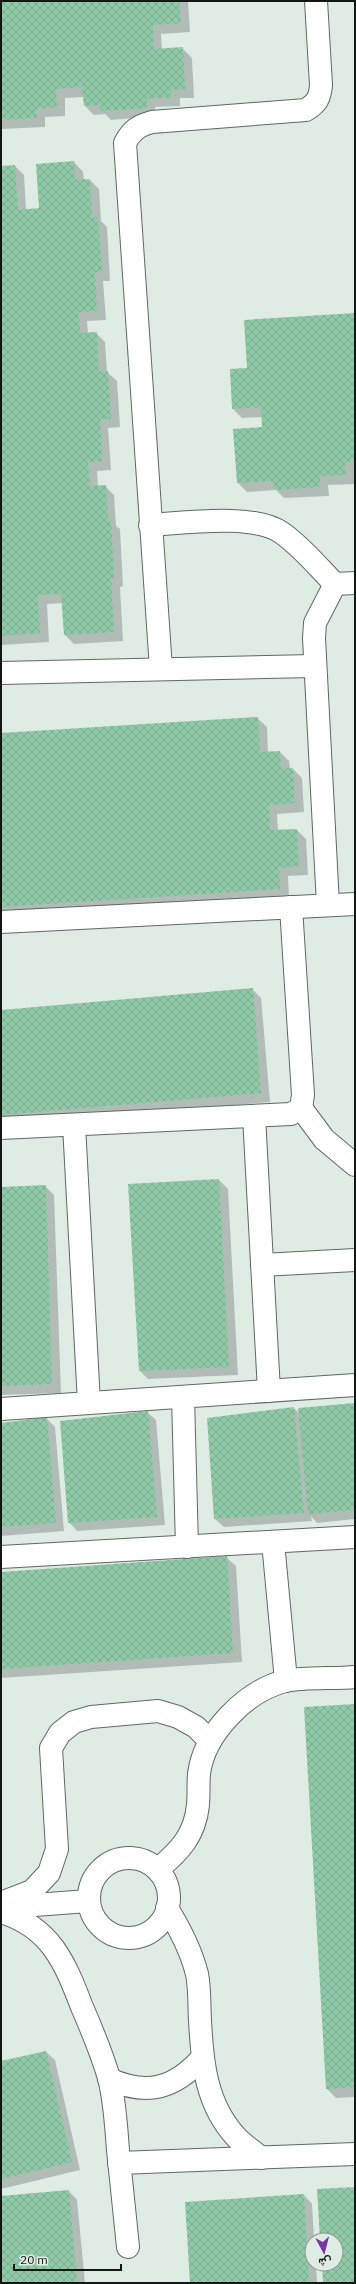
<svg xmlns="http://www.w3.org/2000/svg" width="356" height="2284" font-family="'IBM Plex Sans',Vazirmatn,sans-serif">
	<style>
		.shadow { fill: #0003 }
		.building { fill: url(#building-cross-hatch) }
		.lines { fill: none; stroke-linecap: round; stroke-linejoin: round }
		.minor-casing { stroke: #5e6962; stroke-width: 24 }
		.minor { stroke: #fff; stroke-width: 22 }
	</style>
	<defs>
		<pattern id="building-cross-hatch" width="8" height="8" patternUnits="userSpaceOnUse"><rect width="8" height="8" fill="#90c9a7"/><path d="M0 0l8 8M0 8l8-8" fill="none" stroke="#7bac8f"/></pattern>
	</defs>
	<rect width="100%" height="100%" fill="#dfece4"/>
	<g class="shadow">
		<polygon points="1,1 188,1 190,32 161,34 162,50 182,48 192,58 194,98 180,98 180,106 155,107 156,116 111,120 105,114 94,115 85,106 84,97 65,98 65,116 45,117 45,127 1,129"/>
		<polygon points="74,162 83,172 84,180 90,180 99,189 101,221 107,227 110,281 103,281 106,320 87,321 88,333 96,333 105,342 107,372 117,381 120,427 108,428 111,470 97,471 98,487 105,486 114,495 116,526 120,529 123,586 120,587 123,641 74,644 65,635 63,603 47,604 49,642 1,645 1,167 15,166 24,175 26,210 40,209"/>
		<polygon points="355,314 355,484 328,485 329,496 284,498 276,490 247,492 238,483 234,430 263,428 262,417 242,418 233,409 248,369"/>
		<polygon points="257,718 267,727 268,753 280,752 289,761 290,769 293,769 302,778 304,812 277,814 278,831 297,830 306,839 308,875 288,876 289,898 1,916 1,734"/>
		<polygon points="252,989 261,998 270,1102 1,1125 1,1011"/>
		<polygon points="219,1180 228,1189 238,1375 148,1379 140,1371"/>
		<polygon points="45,1186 54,1195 61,1393 1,1395 1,1188"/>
		<polygon points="355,1404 355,1519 317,1523 311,1516 312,1521 224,1527 215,1519 294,1408 300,1414"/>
		<polygon points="147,1412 156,1420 165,1525 77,1531 69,1522"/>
		<polygon points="46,1418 55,1427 64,1531 1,1536 1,1424"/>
		<polygon points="226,1557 236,1566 242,1662 1,1678 1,1573"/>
		<polygon points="355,1705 355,2097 336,2098 327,2089"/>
		<polygon points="46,2052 55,2060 80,2170 1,2189 1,2062"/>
		<polygon points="69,2191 77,2200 85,2283 1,2283 1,2197"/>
		<polygon points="304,2195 312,2204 314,2240 312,2240 312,2264 316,2264 317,2283 191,2283"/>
	</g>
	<g class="building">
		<polygon points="1,1 179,1 181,23 153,25 154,49 183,47 185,89 171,90 171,97 147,99 147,108 101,111 100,105 84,106 82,87 56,89 57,107 36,109 37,118 1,120"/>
		<polygon points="74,161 75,180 90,179 92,217 98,217 102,272 95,272 97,311 79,312 80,333 97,332 99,372 108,371 111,419 100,419 102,461 88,462 90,486 106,485 108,519 111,519 114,578 111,578 114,632 64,635 61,594 38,595 40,633 1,636 1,166 15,165 18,210 39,208 36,164"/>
		<polygon points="355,313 355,461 345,462 346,475 320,476 320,487 274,490 273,481 237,483 233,429 262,427 261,407 232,409 230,369 247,368 244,320"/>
		<polygon points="258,717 260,752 280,751 281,769 293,768 295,803 269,805 270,830 297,829 299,866 279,868 280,889 1,907 1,733"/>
		<polygon points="253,988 261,1093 1,1115 1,1010"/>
		<polygon points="219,1179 229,1367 139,1371 128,1184"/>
		<polygon points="46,1185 52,1384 1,1386 1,1187"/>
		<polygon points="355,1403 355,1510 308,1514 298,1408"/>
		<polygon points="294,1407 304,1513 214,1519 207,1418"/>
		<polygon points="148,1411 157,1517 68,1523 60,1421"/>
		<polygon points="47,1417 56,1523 1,1527 1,1423"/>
		<polygon points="227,1556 233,1653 1,1669 1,1572"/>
		<polygon points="355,1704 355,2087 326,2089 304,1707"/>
		<polygon points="46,2051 72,2162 1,2179 1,2061"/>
		<polygon points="355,2187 355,2283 323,2283 322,2264 336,2264 336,2240 320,2240 317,2189"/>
		<polygon points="69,2190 77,2283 1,2283 1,2196"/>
		<polygon points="304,2194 309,2283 190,2283 185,2202"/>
	</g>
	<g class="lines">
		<g class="minor-casing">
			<g id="minor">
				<path d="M150 525C185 523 254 513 282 533 302 547 318 567 335 584L355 583"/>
				<path d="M161 669 125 143C132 130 138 126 152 122L306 110C317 103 320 98 321 85L316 1"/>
				<polyline points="1,673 314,666"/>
				<polyline points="328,905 314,638 315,623 335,584"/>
				<polyline points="1,922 355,904"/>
				<polyline points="301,1108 324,1139 355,1165"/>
				<polyline points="254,1116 269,1391"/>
				<polyline points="74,1125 89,1403"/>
				<polyline points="1,1128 291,1114 301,1108 303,1095 291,907"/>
				<polyline points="262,1265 355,1260"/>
				<polyline points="183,1397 187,1547"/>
				<polyline points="1,1409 355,1385"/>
				<polyline points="273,1542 286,1681"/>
				<polyline points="1,1557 355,1537"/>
				<circle cx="129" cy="1898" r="40"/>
				<path d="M158 1869C180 1851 195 1835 198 1805 199 1795 198 1784 199 1774 204 1733 246 1691 285 1681 304 1677 335 1679 355 1677"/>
				<polyline points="1,1903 32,1891 49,1873 57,1849 51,1748 60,1733 74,1722 91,1717 158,1711 178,1717 196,1727 210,1741"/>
				<polyline points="8,1907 88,1901"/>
				<path d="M167 1908C180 1929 191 1950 197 1974 200 1989 199 2005 200 2020 202 2063 206 2105 237 2138 244 2145 253 2151 261 2158"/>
				<path d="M1 1912C51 1927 65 1963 82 2007 92 2030 102 2054 109 2078 115 2101 116 2126 118 2150 121 2182 125 2215 128 2247"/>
				<path d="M109 2079C147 2096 174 2089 202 2058"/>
				<polyline points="119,2163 355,2154"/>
			</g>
		</g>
		<use href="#minor" class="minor"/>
	</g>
	<rect width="356" height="2284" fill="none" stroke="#131714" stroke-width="4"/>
	<g transform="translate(324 2252) rotate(173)"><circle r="19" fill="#dfece4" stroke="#8d9791"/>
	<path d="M0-3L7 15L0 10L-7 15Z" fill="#7b35a8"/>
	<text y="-6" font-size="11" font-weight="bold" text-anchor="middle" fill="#131714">ش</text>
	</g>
	<path d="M14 2264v6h107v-6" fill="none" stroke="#131714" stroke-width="2"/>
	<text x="20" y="2264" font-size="12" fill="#131714" stroke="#dfece4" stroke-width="3" paint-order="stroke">20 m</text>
</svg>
